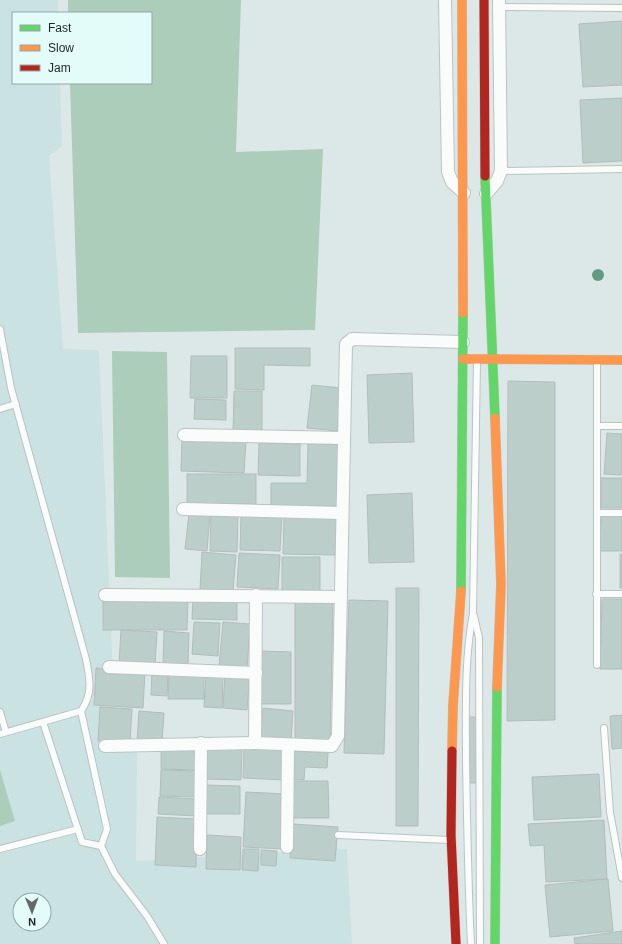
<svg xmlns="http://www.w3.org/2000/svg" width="622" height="944" font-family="Arial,sans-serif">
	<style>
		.built { fill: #cae2e1; fill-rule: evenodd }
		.forest { fill: #accdb9 }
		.building { fill: #bcceca; stroke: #b3bcbb }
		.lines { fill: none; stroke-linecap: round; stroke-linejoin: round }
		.lane-casing { stroke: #bac3c2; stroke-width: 8 }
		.street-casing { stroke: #bac3c2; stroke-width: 14 }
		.fast-casing { stroke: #bac3c2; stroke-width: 10 }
		.slow-casing { stroke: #bac3c2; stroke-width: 10 }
		.jam-casing { stroke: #bac3c2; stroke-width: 10 }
		.lane { stroke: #fafcfc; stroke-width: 6 }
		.street { stroke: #fafcfc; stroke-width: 12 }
		.fast { stroke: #63d668; stroke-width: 9 }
		.slow { stroke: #ff974d; stroke-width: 9 }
		.jam { stroke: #b3261e; stroke-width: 9 }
		.tree { fill: #639a81 }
	</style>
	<rect width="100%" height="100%" fill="#dce8e8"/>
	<path class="built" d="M0 0H58V13H13V83H60L62 146 49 156 63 349 99 350 116 746 137 749 136 861 347 849 352 944H0ZM20 900H44V924H20Z"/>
	<g class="forest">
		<polygon points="68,0 241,0 236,152 323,149 315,330 78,333 70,83 151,83 151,13 68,13"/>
		<polygon points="112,351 167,352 170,578 115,577"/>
		<polygon points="0,770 15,821 0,826"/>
	</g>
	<g class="building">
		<polygon points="622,21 622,85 583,87 579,24"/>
		<polygon points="622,98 622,161 583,163 580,100"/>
		<polygon points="235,348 310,348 310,366 264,365 264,390 235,389"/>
		<polygon points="191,356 227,356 227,398 190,398"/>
		<polygon points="412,373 414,442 369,443 367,375"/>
		<polygon points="508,381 555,382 555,720 507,721"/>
		<polygon points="312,385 341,388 337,431 307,428"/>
		<polygon points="234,391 262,391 262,433 233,433"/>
		<polygon points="195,399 226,400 226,420 194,419"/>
		<polygon points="607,433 622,434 622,475 604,474"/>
		<polygon points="182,438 246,441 244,473 181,471"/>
		<polygon points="259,443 300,444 300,476 258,475"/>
		<polygon points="308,444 338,444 337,506 271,506 271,483 307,483"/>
		<rect x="187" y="474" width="69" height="30"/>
		<rect x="601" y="478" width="21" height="30"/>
		<polygon points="412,493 414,562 369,563 367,495"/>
		<polygon points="189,513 210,515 207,551 185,549"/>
		<polygon points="211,513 238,514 237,552 210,551"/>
		<polygon points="241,515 282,517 280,551 240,550"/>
		<polygon points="284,516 337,518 335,555 283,554"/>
		<polygon points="601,516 622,516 622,551 600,551"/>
		<polygon points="202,552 236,555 233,591 200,589"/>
		<polygon points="239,553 280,555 278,589 237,587"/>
		<rect x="620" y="554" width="2" height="34"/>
		<polygon points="282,557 320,557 320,592 282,591"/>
		<polygon points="396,588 419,588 418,826 396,826"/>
		<polygon points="193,598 237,599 237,620 192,619"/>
		<polygon points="103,599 188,599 187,630 103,630"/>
		<polygon points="295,599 333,600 330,743 295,741"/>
		<polygon points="602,599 622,599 622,669 600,669"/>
		<polygon points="349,600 388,601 384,754 344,753"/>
		<polygon points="194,622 220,623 218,656 192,654"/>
		<polygon points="223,622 250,624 247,669 219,666"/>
		<polygon points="121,630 157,632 155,666 119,664"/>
		<polygon points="164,631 189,633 188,665 163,664"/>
		<polygon points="261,651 291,652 291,704 260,704"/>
		<polygon points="96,668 145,672 143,708 94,705"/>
		<polygon points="152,672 168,672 167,696 151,695"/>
		<polygon points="169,672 204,673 204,699 168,699"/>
		<polygon points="225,673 250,675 247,710 223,708"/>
		<polygon points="206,674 223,675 222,708 204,707"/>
		<polygon points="100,707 132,709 130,743 98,741"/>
		<polygon points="263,708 293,711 291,741 260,739"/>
		<polygon points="139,711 164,713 162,742 137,741"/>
		<polygon points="622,715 622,748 612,749 610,716"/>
		<polygon points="468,717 477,717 478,783 468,783"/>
		<polygon points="161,746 198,746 198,770 161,769"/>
		<polygon points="205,746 242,747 241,780 204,779"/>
		<polygon points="244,746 286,748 284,780 243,778"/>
		<polygon points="292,751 328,753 327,768 305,767 304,780 290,779"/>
		<polygon points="161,770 198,771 197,797 160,796"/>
		<polygon points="599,774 601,817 534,820 532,777"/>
		<polygon points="291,781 328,781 329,818 291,818"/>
		<polygon points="205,785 240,786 240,814 205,814"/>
		<polygon points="246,792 286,794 283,849 243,847"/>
		<polygon points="159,797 197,799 196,816 158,814"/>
		<polygon points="157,817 197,819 196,867 155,865"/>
		<polygon points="604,820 607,879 546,882 544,845 530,846 528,824"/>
		<polygon points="293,824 338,827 335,861 290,858"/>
		<polygon points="207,835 241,837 240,870 206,869"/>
		<polygon points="243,849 259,849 258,871 242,870"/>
		<polygon points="261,850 277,851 276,866 261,865"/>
		<polygon points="608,879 613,931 550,937 545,885"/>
		<polygon points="622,931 622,944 575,944 574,938"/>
	</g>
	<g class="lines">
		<g class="lane-casing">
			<g id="lane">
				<polyline points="499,7 622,8"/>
				<polyline points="501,171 622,169"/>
				<path d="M0 329 11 388 86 659C90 679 93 694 81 711L0 734"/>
				<polyline points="597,361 597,665"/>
				<polyline points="0,409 16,404"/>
				<polyline points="597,426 622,426"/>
				<polyline points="597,513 622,513"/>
				<polyline points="596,594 622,594"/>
				<polyline points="474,616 479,638 480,944"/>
				<polyline points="81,711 107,829 101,846 115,874 147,916 164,944"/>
				<polyline points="0,712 6,732"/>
				<polyline points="43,722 82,842 101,846"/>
				<polyline points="604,728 610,812 622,878"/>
				<polyline points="338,835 450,840"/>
				<polyline points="0,849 78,829"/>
				<path d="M471 944C468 883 467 822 466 761 466 712 464 662 473 613L477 361"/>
			</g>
		</g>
		<g class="street-casing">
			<g id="street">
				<polyline points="445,0 448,172 452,182 464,193"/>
				<polyline points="486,194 497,181 501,171 499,0"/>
				<polyline points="184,435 343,438"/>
				<polyline points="183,509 342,513"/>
				<polyline points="105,595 341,597"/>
				<polyline points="109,667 256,673"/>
				<polyline points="255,743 256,595"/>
				<polyline points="105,746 255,743 332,746 338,736 346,344 352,339 463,342"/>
				<polyline points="287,847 288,745"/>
				<polyline points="200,849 201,743"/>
			</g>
		</g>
		<g class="fast-casing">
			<g id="fast">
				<polyline points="485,176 495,418"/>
				<polyline points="461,591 463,313"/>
				<polyline points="495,944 497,687"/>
			</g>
		</g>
		<g class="slow-casing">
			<g id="slow">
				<polyline points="462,0 463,313"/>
				<polyline points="463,359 622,360"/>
				<polyline points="495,418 501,584 497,687"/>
				<polyline points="452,751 453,705 461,591"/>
			</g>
		</g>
		<g class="jam-casing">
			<g id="jam">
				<polyline points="484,0 485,176"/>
				<polyline points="452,751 451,835 456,944"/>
			</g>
		</g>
		<use href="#lane" class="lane"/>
		<use href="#street" class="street"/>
		<use href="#fast" class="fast"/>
		<use href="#slow" class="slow"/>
		<use href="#jam" class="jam"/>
	</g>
	<circle class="tree" cx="598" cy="275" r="6"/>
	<rect x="12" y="12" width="140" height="72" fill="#e4fcf9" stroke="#95a7a5"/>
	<rect x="20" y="25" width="20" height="6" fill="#63d668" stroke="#95a7a5"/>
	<text x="48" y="32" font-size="12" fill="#1e2726">Fast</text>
	<rect x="20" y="45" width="20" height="6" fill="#ff974d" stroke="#95a7a5"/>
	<text x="48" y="52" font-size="12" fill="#1e2726">Slow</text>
	<rect x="20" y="65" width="20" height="6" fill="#b3261e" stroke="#95a7a5"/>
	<text x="48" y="72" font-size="12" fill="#1e2726">Jam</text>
	<g transform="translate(32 912) rotate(179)"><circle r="19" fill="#e4fcf9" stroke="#95a7a5"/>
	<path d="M0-3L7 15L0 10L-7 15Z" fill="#606b6a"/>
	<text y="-6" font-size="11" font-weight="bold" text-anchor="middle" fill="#1e2726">N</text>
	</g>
</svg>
